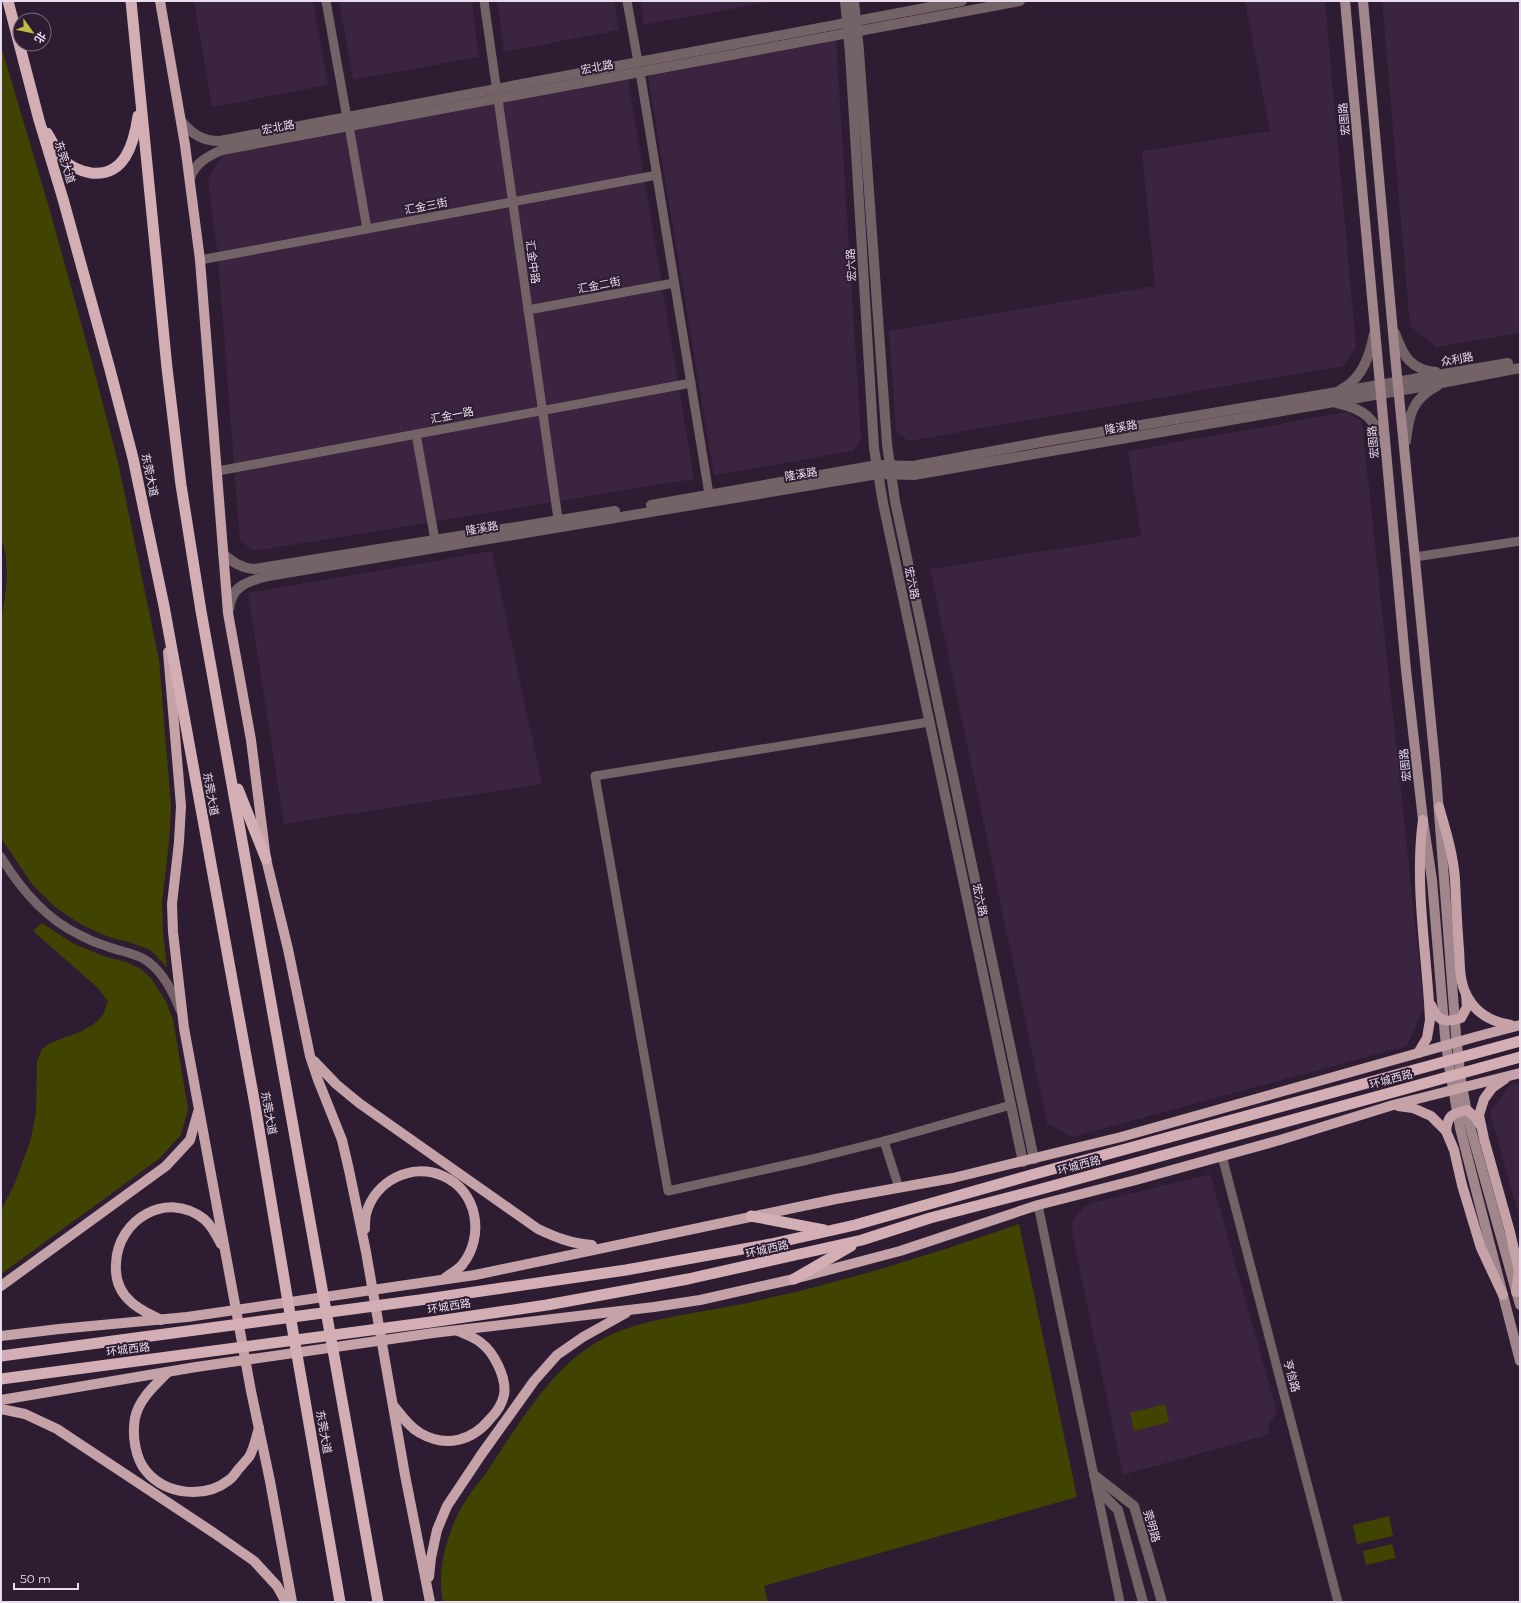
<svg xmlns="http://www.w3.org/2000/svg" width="1521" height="1603" font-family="Montserrat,'Noto Sans SC',sans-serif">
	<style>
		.built { fill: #3a2440 }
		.green { fill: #414400 }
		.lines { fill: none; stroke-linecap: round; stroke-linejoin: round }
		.minor { stroke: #746366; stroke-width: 9 }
		.tertiary { stroke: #746366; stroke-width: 10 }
		.secondary { stroke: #a1878b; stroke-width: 10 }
		.primary { stroke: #c4a2a8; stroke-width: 10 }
		.trunk { stroke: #d4aeb5; stroke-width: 11 }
		.labels { text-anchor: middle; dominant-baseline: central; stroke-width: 4; stroke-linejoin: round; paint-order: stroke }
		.street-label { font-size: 11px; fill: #e8ddec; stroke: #2e1c33 }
	</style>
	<rect width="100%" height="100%" fill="#2e1c33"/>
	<g class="built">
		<polygon points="194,1 313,1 328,85 212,107"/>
		<polygon points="339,1 472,1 479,57 353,80"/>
		<polygon points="497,1 614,1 619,30 504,52"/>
		<polygon points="640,1 774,1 644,25"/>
		<polygon points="1245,1 1325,1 1356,347 1343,366 908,441 896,431 889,331 1155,286 1142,151 1270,131"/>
		<polygon points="1382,1 1520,1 1520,333 1436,347 1410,326"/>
		<polygon points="836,40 861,439 853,451 714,475 648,76"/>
		<polygon points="628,79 694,479 254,551 240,541 218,258 208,178 223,155"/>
		<polygon points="1347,412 1362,422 1424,1008 1407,1046 1072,1137 1047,1123 930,569 1141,536 1128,451"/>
		<polygon points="492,551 542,784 284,824 248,593"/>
		<polygon points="1520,1082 1520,1221 1490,1112 1511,1084"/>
		<polygon points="1210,1174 1277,1412 1268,1426 1270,1434 1123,1475 1072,1233 1073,1219 1083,1208 1089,1204"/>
	</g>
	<g class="green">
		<path d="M1 46 48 204 94 370 118 462 159 660 171 806 169 842 162 903 163 933 167 967 150 950 132 943 109 937 82 925 55 907 32 884 1 838V620C6 593 11 564 1 538Z"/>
		<polygon points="42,923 72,943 103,956 126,962 139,968 151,978 165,1000 173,1019 188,1109 181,1135 160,1158 1,1274 1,1211 15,1183 31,1139 36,1111 37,1061 42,1049 50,1043 80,1032 94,1024 103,1015 108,1002 99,989 33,931"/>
		<path d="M1019 1224 1077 1497 764 1586 768 1602H443C437 1573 445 1541 458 1514 465 1500 476 1486 486 1473 516 1429 548 1372 594 1344 626 1324 662 1319 698 1312 722 1308 746 1304 769 1298 854 1279 937 1253 1019 1224Z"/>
		<polygon points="1165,1404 1169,1422 1134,1431 1130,1413"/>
		<polygon points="1389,1516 1393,1536 1357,1544 1353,1525"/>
		<polygon points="1392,1544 1396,1558 1366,1565 1363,1551"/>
	</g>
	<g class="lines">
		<g class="minor">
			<polyline points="326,1 347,118"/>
			<polyline points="484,1 559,526"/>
			<polyline points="627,1 638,62"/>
			<polyline points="640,72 709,494"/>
			<polyline points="349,126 367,229"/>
			<polyline points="200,260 657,175"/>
			<polyline points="528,310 674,283"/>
			<polyline points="416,434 435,540"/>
			<polyline points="218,471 691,383"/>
			<polyline points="1415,557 1520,541"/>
			<polyline points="929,722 595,776 668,1191 808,1160 884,1141 1011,1105"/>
			<path d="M1 857C20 888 45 918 78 934 87 939 96 943 106 946 118 951 132 952 144 959 161 969 173 992 180 1010"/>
			<polyline points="884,1141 899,1188"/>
			<polyline points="1222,1156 1338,1602"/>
			<polyline points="1038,1205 1120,1602"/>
		</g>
		<g class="tertiary">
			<polyline points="845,1 850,53 874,448 883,503 1023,1162"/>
			<polyline points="854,1 859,51 887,444 895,501 1034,1159"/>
			<path d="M181 121C192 134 202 141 220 141L962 1"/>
			<path d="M190 178C195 163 208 156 222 150L1020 1"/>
			<path d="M1395 333C1403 356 1411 370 1436 372"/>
			<path d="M1340 390C1362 380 1370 356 1374 334"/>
			<path d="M1337 403C1364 409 1375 418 1384 445"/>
			<path d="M1406 441C1409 415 1412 399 1437 386"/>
			<polyline points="651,505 877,465 913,466 1047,441 1508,363"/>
			<path d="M223 554C233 562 241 568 254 569L615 511"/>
			<path d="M229 609C231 586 248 581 268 576L878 474 914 475 1415 388 1520 368"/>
			<polyline points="1094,1475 1134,1506 1162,1602"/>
			<polyline points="1097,1489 1118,1510 1143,1602"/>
		</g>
		<g class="secondary">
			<polyline points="1345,1 1406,670 1423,820 1432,880 1445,1036 1449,1066 1460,1128 1520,1361"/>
			<polyline points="1363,1 1395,355 1436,774 1456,1035 1461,1081 1469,1123 1520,1305"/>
		</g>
		<g class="primary">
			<polyline points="160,1 185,145 200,260 228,613 251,740 266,859 288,949 310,1056 318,1080 342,1140 349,1170 366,1252 405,1475 430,1602"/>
			<polyline points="168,652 181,806 179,842 172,904 173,932 184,1028 251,1391 270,1481 292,1602"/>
			<path d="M1439 807C1446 831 1453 854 1455 879 1456 902 1457 925 1459 949 1460 963 1459 980 1466 994 1475 1013 1491 1022 1511 1025"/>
			<path d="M1431 1005C1438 1022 1445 1023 1461 1018L1467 1007 1466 994"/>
			<path d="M1418 1053 1427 1038 1430 1020C1427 953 1414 886 1423 820"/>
			<path d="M314 1061 336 1084 359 1103 538 1229C555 1237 572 1244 592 1245"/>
			<polyline points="1505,1079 1492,1088 1484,1099 1479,1115 1484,1139 1510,1232 1519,1271 1516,1292"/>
			<polyline points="1398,1106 1413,1108 1431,1116 1446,1131 1454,1150 1462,1185 1481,1248 1503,1295"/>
			<path d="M1446 1131C1448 1115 1451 1114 1467 1110L1476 1118 1480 1125"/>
			<path d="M365 1229C365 1224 365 1219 366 1214 375 1181 411 1162 443 1176 478 1191 485 1237 462 1265 458 1270 450 1274 445 1278"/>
			<polyline points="1,1286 166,1166 190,1140 198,1112"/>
			<path d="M161 1320C150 1314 139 1310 130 1301 119 1291 115 1277 116 1263 118 1219 167 1190 204 1219 211 1225 217 1236 221 1244"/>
			<polyline points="1,1336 59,1329 187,1317 475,1275 836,1199 953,1178 1121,1137 1475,1037 1520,1025"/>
			<path d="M168 1372C155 1385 139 1399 135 1418 132 1435 135 1458 146 1471 166 1495 205 1499 229 1480 232 1478 235 1474 237 1471 241 1466 245 1462 249 1457 254 1449 256 1437 259 1428"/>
			<polyline points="1,1400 196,1367 433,1333 654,1307 700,1300 794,1279 900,1251 1038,1205 1136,1180 1280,1140 1393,1105 1520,1073"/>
			<path d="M393 1405C401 1415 409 1427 420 1433 446 1448 472 1441 490 1419 496 1413 502 1404 504 1395 507 1378 494 1352 480 1342 474 1337 465 1334 458 1331"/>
			<polyline points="1,1409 25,1414 57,1429 214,1533 254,1561 277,1586 286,1602"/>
			<polyline points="429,1577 431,1558 437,1530 447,1506 481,1455 534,1381 557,1355 583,1337 626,1313"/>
		</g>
		<g class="trunk">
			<polyline points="8,1 39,120 63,199 109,366 133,458 164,606 255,1105 292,1326 340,1602"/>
			<polyline points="131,1 167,368 181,485 201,611 378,1602"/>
			<path d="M47 133C52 141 57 152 63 159 70 167 81 171 91 173 125 177 134 143 138 116"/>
			<polyline points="238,789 266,859"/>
			<polyline points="751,1216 824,1230"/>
			<polyline points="794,1279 851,1246"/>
			<polyline points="1,1356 427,1299 626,1270 771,1244 855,1225 1031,1175 1520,1041"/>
			<polyline points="1,1379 431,1322 547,1305 688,1279 862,1240 930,1218 1034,1191 1520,1057"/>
		</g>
	</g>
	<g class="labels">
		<g class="street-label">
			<text transform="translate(597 67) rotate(-11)">宏北路</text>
			<text transform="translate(1344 119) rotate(-95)">宏图路</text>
			<text transform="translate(278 127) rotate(-11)">宏北路</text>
			<text transform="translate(65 162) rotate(73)">东莞大道</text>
			<text transform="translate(426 206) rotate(-11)">汇金三街</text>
			<text transform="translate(533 262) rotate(82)">汇金中路</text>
			<text transform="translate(851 265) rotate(-93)">宏六路</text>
			<text transform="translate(599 285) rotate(-11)">汇金二街</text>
			<text transform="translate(1457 359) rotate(-10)">众利路</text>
			<text transform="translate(452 415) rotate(-11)">汇金一路</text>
			<text transform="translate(1121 427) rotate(-10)">隆溪路</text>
			<text transform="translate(1373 442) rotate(-95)">宏图路</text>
			<text transform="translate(801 474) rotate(-9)">隆溪路</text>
			<text transform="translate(150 475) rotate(78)">东莞大道</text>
			<text transform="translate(482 528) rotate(-10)">隆溪路</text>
			<text transform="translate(912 583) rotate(78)">宏六路</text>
			<text transform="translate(1405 765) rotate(-96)">宏图路</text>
			<text transform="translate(211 794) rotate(80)">东莞大道</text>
			<text transform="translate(980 900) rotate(78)">宏六路</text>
			<text transform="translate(1391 1079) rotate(-15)">环城西路</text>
			<text transform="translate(269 1113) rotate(80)">东莞大道</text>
			<text transform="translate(1079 1165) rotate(-15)">环城西路</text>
			<text transform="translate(767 1249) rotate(-13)">环城西路</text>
			<text transform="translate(449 1306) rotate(-9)">环城西路</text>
			<text transform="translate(128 1349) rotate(-7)">环城西路</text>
			<text transform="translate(1292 1376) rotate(75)">亨信路</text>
			<text transform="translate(324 1432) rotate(80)">东莞大道</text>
			<text transform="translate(1152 1526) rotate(74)">莞明路</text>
		</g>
	</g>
	<rect width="1521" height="1603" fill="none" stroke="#e8ddec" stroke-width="4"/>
	<g transform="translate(32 32) rotate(123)"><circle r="19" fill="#2e1c33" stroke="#78697d"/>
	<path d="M0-3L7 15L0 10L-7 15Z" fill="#bebf42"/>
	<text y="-6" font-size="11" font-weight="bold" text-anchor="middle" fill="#e8ddec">北</text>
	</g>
	<path d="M14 1583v6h64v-6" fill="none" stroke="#e8ddec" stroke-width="2"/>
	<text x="20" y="1583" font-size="12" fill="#e8ddec" stroke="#2e1c33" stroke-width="3" paint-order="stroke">50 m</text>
</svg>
